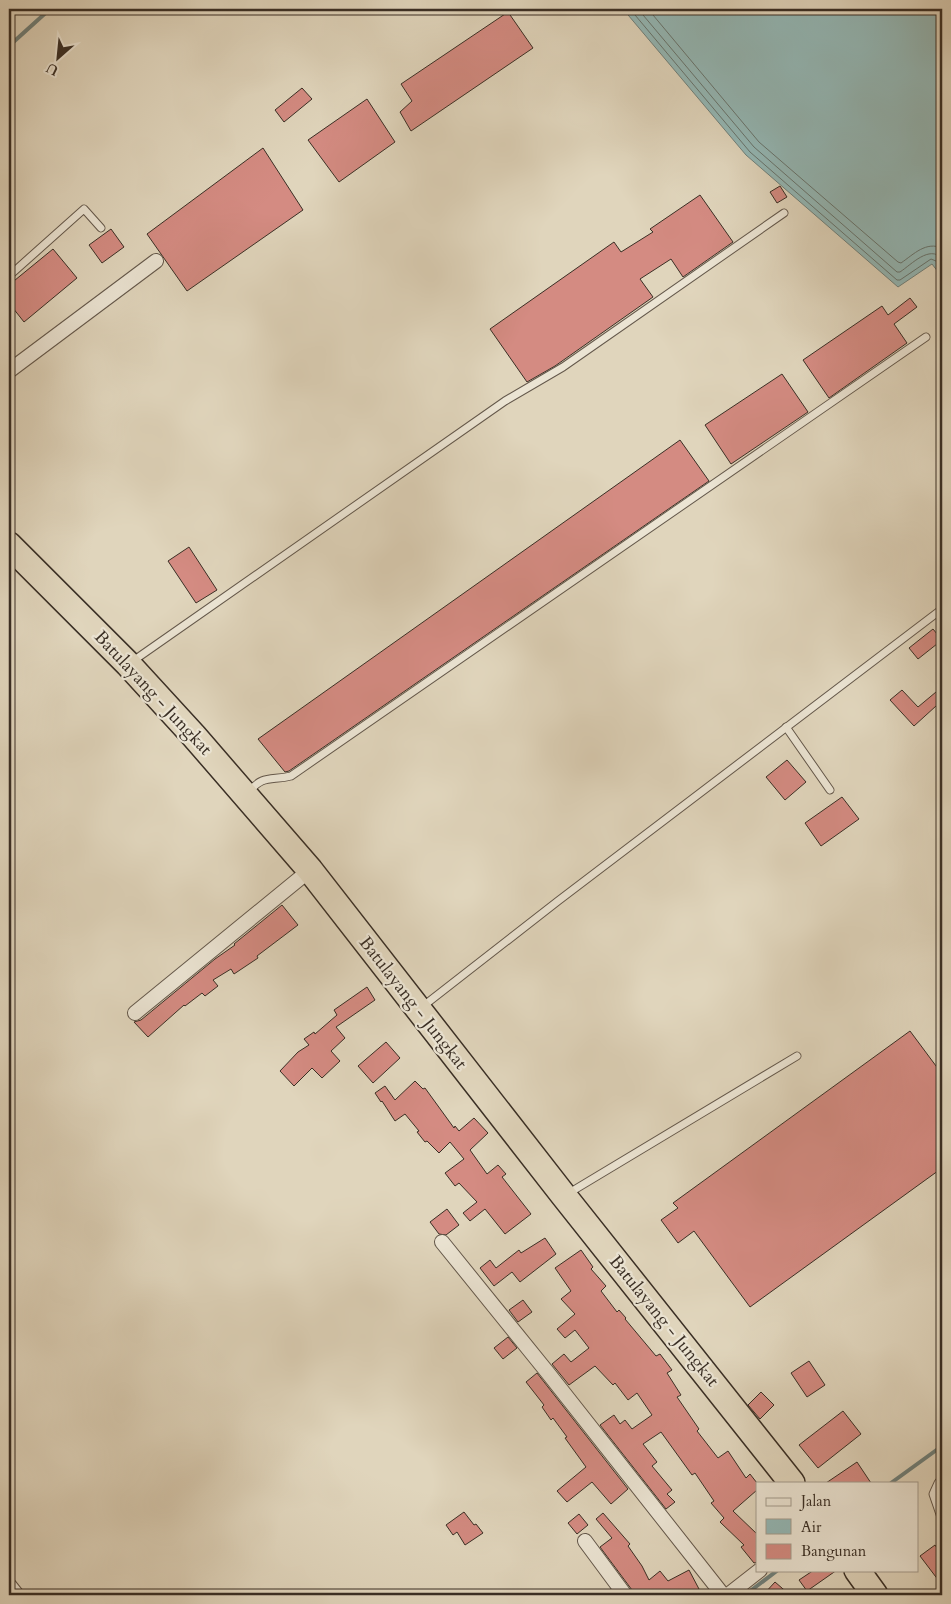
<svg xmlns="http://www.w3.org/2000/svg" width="951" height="1604" font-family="Cardo,serif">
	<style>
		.water { fill: #94b8b6; stroke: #70817c }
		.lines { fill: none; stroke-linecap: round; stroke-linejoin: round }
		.shore { stroke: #67746e; stroke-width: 1 }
		.stream { stroke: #70817c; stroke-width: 4 }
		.building { fill: #d48b82; stroke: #3a2f25 }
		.lane-casing { stroke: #64584b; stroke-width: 9 }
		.street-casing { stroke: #64584b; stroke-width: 16 }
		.highway-casing { stroke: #3a2f25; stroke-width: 28 }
		.lane { stroke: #ebe4d3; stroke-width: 7 }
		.street { stroke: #ebe4d3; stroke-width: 14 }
		.highway { stroke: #e0d5bc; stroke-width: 25 }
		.labels { text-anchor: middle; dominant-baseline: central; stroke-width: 4.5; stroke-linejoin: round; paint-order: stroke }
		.street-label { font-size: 18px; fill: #3a2f25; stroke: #ebe4d3 }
	</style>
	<rect width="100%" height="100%" fill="#e0d5bc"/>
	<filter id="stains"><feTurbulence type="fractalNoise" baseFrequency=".004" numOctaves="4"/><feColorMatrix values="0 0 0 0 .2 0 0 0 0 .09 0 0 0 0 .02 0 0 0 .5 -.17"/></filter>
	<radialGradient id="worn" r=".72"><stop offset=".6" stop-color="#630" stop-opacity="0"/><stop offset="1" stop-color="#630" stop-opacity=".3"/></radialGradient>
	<polygon class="water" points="623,9 942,9 942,277 932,264 898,287 746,155"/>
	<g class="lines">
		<g class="shore">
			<polyline points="630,9 750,152 897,280 900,280 931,259 936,261 942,269"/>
			<path d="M638 9 754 147 897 272H900C912 264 929 245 942 258"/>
			<path d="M648 9 759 142 898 262 901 263C914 254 926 241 942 248"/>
		</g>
		<g class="stream">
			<polyline points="9,46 50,9"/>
			<polyline points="891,1483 942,1446"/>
			<polyline points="745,1595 778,1570"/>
		</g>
	</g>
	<g class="building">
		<polygon points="508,12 533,48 411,131 400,112 412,101 401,84"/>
		<polygon points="302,88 312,99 284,122 275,110"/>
		<polygon points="367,99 395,142 339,182 308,140"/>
		<polygon points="263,148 303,210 187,291 147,234"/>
		<polygon points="780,186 787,197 777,203 770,192"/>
		<polygon points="700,195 733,242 683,277 671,259 640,279 653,297 555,366 527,382 490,329 614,242 621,252 653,232 650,229"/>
		<polygon points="111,229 124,247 102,263 89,245"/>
		<polygon points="53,249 77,278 24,322 9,303 9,285"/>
		<polygon points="910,298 917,307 894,324 907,343 829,398 803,360 882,306 888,315"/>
		<polygon points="782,374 808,412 731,464 705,425"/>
		<polygon points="680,440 709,481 289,771 285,772 258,739"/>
		<polygon points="189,547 217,590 196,603 168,561"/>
		<polygon points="933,629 942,640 918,659 909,648"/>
		<polygon points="942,687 942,713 936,706 914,726 890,700 902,690 918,707"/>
		<polygon points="787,760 806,782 785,800 766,777"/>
		<polygon points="842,797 859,819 821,846 805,823"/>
		<polygon points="282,905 298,925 257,956 258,958 234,974 231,969 213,980 218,986 205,996 202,993 185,1006 184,1005 148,1037 134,1022 141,1020 215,959 235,945 234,944"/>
		<polygon points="367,987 375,1000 336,1027 345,1038 331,1051 340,1061 322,1078 312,1068 294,1086 280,1071 298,1052 309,1045 304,1039 314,1032 315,1034 337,1015 334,1010"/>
		<polygon points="910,1031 942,1074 942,1168 750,1307 694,1231 678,1243 661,1220 678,1208 673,1203"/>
		<polygon points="386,1042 400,1058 373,1083 358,1066"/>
		<polygon points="415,1081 423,1089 425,1088 454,1128 455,1126 459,1131 474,1118 488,1133 470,1150 487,1174 498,1165 506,1174 502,1177 531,1214 505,1234 485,1209 470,1221 463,1213 477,1202 459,1183 455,1186 445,1173 464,1159 450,1142 439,1153 427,1141 425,1142 417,1132 419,1131 405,1114 395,1121 382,1101 381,1102 375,1093 385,1086 395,1100"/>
		<polygon points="447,1209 459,1225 446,1235 439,1234 430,1222"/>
		<polygon points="545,1238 556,1254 520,1282 512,1272 494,1286 480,1268 490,1260 496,1268 519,1250 521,1253"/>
		<polygon points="581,1250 593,1267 591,1269 606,1286 601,1291 617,1312 619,1310 626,1318 625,1319 656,1356 660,1354 672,1370 667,1373 681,1395 677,1397 699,1429 697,1431 718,1458 728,1451 746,1478 750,1474 757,1483 757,1490 733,1511 757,1534 757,1562 754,1563 741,1547 744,1545 720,1522 724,1518 711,1503 714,1501 695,1473 692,1475 661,1432 643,1444 657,1462 652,1466 672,1490 667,1494 675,1502 666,1509 600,1425 614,1415 620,1424 625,1420 632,1429 652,1415 637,1393 628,1400 615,1383 613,1385 595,1366 569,1385 552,1364 564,1354 571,1362 589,1348 575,1330 565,1338 557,1329 575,1314 561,1299 571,1291 555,1268"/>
		<polygon points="523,1300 532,1312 518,1322 509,1310"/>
		<polygon points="508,1337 517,1348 503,1359 494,1348"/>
		<polygon points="809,1361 825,1385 807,1397 791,1373"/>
		<polygon points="537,1373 628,1489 611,1504 592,1482 567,1502 557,1491 586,1467 565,1438 567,1437 553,1418 551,1420 542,1407 544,1405 526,1382"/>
		<polygon points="761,1392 774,1405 760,1419 748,1405"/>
		<polygon points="843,1411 861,1434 818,1468 799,1445"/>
		<polygon points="857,1462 871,1483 826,1483"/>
		<polygon points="464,1512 474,1525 476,1524 483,1533 465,1545 457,1532 453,1535 446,1525"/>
		<polygon points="603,1513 630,1544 628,1546 642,1566 649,1580 660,1571 668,1581 689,1570 699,1589 687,1595 634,1595 632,1590 600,1547 612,1538 596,1519"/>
		<polygon points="579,1514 588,1525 577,1534 568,1523"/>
		<polygon points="935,1545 942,1556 942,1585 920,1556"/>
		<polygon points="814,1570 837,1570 807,1591 799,1580"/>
		<polygon points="775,1582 790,1595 763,1595"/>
	</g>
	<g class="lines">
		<g class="lane-casing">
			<g id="lane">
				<polyline points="9,276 84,209 101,228"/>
				<polyline points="133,661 505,401 563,367 784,213"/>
				<polyline points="786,727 830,790"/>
				<path d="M248 793C263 774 271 781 291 776L926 337"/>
				<polyline points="422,1007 558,901 942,609"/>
				<polyline points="569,1193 797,1056"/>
				<polyline points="942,1478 938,1483 933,1494 942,1520"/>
			</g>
		</g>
		<g class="street-casing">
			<g id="street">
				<polyline points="9,371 156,261"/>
				<polyline points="135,1013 310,870"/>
				<polyline points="442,1242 548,1373 723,1595"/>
				<polyline points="585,1541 625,1595"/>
				<polyline points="9,1585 17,1595"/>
				<polyline points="728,1595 760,1570"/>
			</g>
		</g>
		<g class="highway-casing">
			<g id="highway">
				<polyline points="9,545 128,664 194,736 310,870 564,1196 792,1483"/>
				<polyline points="857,1570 875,1595"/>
			</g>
		</g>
		<use href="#lane" class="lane"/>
		<use href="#street" class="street"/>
		<use href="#highway" class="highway"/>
	</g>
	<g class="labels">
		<g class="street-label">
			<text transform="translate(153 693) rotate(47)">Batulayang - Jungkat</text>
			<text transform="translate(413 1003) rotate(52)">Batulayang - Jungkat</text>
			<text transform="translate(664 1321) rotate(51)">Batulayang - Jungkat</text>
		</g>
	</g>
	<rect width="951" height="1604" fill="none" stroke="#e0d5bc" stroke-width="30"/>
	<rect x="10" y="10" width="931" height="1584" fill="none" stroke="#3a2f25" stroke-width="2.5"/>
	<rect x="15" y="15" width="921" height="1574" fill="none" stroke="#3a2f25"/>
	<rect x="756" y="1482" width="162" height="90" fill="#ebe4d3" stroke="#a49c8d"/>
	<rect x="766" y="1498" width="25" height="8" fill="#ebe4d3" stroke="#a49c8d"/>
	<text x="801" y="1506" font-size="15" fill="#3a2f25">Jalan</text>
	<rect x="766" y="1519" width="25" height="15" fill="#94b8b6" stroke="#a49c8d"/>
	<text x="801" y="1532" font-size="15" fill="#3a2f25">Air</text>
	<rect x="766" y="1544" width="25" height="15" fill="#d48b82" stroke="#a49c8d"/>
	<text x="801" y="1556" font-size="15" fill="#3a2f25">Bangunan</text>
	<g transform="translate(58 58) rotate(207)" stroke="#ebe4d3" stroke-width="4" paint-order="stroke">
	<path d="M0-4L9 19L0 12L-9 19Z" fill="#3a2f25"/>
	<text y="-8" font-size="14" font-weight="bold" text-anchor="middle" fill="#3a2f25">U</text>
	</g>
	<rect width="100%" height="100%" filter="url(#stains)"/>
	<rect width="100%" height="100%" fill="url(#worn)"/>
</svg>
